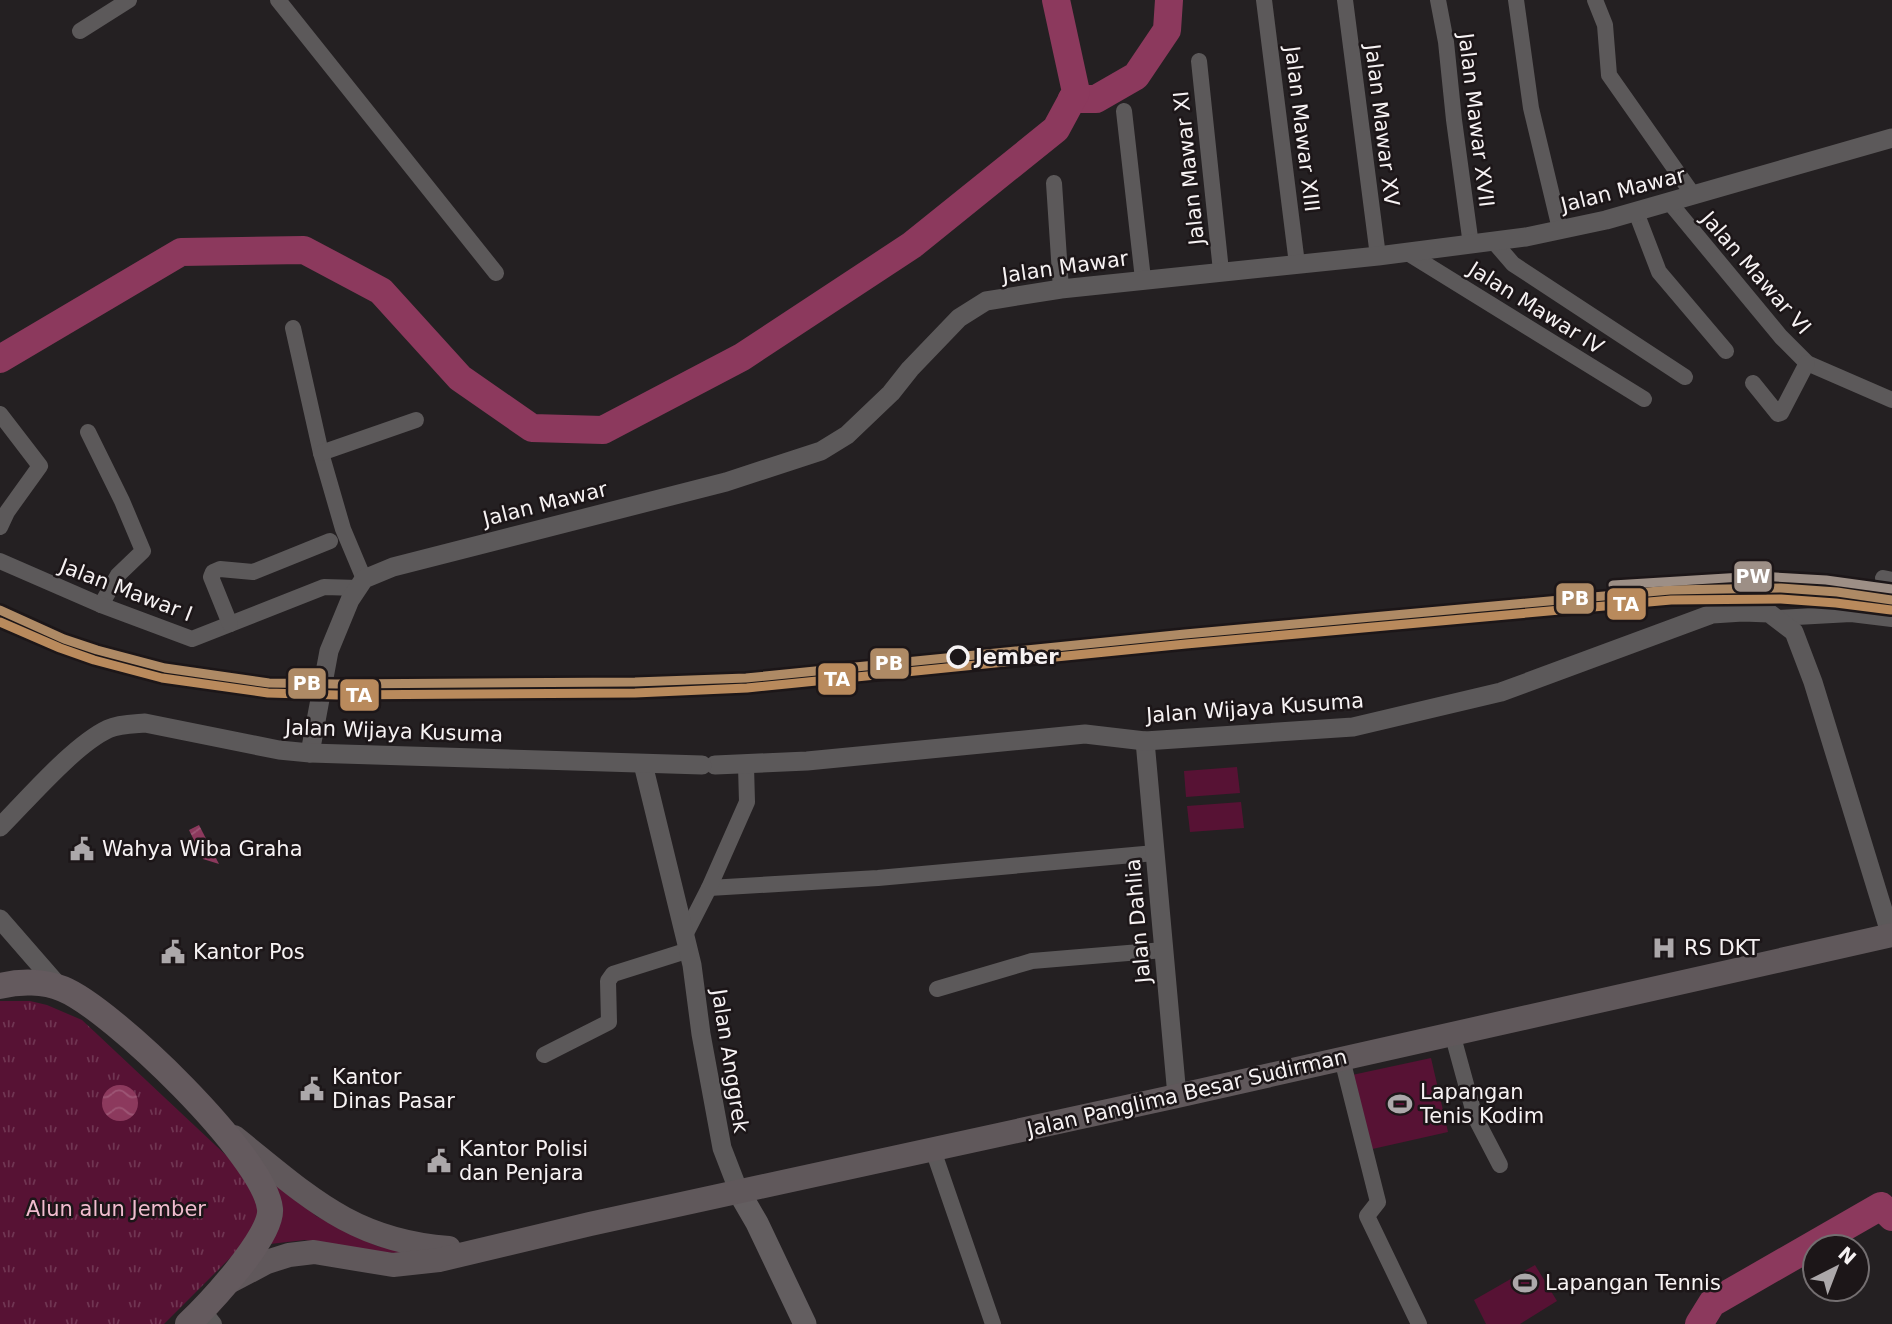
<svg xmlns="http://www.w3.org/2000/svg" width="1892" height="1324" font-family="'DejaVu Sans',sans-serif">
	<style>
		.green { fill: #571234 }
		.park { fill: url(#park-tufts) }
		.water { fill: url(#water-waves) }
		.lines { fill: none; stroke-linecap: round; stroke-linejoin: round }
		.river { stroke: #8c395d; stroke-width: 28 }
		.minor { stroke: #5c595a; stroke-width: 16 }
		.tertiary { stroke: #5c595a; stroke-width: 19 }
		.secondary { stroke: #635e60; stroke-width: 23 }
		.primary { stroke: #60585b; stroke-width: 24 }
		.trunk { stroke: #645a5e; stroke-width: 26 }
		.rail-1-casing { stroke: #1c1618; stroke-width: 14 }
		.rail-2-casing { stroke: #1c1618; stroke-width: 14 }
		.rail-3-casing { stroke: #1c1618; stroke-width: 14 }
		.rail-1 { stroke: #ae8a65; stroke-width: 9 }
		.rail-2 { stroke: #b98a5c; stroke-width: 9 }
		.rail-3 { stroke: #9d8f86; stroke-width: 9 }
		.stop-dot { fill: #1c1618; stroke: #f6f2f3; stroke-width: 3.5 }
		.labels { text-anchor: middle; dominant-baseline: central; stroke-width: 5; stroke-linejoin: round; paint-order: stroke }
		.street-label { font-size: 21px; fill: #f6f2f3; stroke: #1c1618 }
		.stop-label { font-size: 21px; font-weight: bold; fill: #f6f2f3; stroke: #1c1618; text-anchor: start }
		.poi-label { font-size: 21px; fill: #f6f2f3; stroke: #1c1618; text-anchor: start }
		.park-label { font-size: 21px; fill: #f0bcce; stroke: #1c1618 }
		.line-badge { stroke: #1c1618; stroke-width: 2.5 }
		.badge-label { font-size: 19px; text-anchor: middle; font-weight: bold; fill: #fff }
	</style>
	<defs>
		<pattern id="park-tufts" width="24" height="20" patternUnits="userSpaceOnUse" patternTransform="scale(1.75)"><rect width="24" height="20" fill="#571234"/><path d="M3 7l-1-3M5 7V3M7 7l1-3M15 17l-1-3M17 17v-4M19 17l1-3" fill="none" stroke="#703552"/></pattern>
		<pattern id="water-waves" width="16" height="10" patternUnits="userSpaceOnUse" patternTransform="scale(1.75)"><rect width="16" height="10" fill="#8c395d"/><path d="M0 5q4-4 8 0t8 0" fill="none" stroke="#9d5675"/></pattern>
	</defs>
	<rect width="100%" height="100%" fill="#242022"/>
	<g class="green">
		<polygon points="1237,767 1240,793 1186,797 1184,771"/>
		<polygon points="1241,802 1244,828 1190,832 1187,806"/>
		<polygon points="1431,1058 1448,1132 1368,1150 1352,1075"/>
		<polygon points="265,1169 316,1216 377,1246 419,1254 374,1252 305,1240 270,1244"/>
		<polygon points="1535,1265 1557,1301 1520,1324 1486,1324 1474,1300"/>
	</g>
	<polygon class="park" points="0,1001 30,1001 47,1005 82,1020 229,1158 253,1185 260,1215 247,1241 164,1324 0,1324"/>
	<g class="water">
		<polygon points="199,825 219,864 203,859 189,830"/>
		<circle cx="120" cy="1103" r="18"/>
	</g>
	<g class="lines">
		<g class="river">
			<polyline points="1072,99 1096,99 1136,76 1167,30 1169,0"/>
			<polyline points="0,359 181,252 304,250 381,291 460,378 532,428 603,430 742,357 912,245 1056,129 1076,92 1056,0"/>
			<polyline points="1699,1324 1712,1303 1881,1206 1892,1217"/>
		</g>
		<g class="minor">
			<polyline points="278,0 496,273"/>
			<polyline points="1264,0 1297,264"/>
			<polyline points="1345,0 1378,256"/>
			<polyline points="1438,0 1446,42 1454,120 1471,245"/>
			<polyline points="1516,0 1531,108 1560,229"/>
			<polyline points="1595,0 1605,25 1609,75 1694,196"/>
			<polyline points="80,31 129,0"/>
			<polyline points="1199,61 1221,271"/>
			<polyline points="1124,111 1143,279"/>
			<polyline points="1054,183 1061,289"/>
			<polyline points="1670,203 1781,337 1807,363 1892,400"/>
			<polyline points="1636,212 1659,272 1726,351"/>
			<polyline points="1494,242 1513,264 1685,377"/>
			<polyline points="1406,252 1644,399"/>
			<polyline points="293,328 321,453 343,529 364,579"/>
			<polyline points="1753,383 1778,414 1781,413 1807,363"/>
			<polyline points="0,414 40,466 7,512 0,527"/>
			<polyline points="88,432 122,501 143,551 118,575 101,605"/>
			<polyline points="321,453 416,420"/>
			<polyline points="0,561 101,605 192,639 324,587 358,588"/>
			<polyline points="1883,578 1892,580"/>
			<polyline points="1778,618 1851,614 1892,619"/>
			<polyline points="230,624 211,577 213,572 220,569 253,572 330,541"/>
			<polyline points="709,888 878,878 1155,853"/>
			<polyline points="685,935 709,888 747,802 746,766"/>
			<polyline points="937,989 1032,961 1164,950"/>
			<polyline points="1452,1033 1475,1117 1500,1165"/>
			<polyline points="544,1055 609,1022 608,981 613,974 689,950"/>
			<polyline points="1342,1059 1378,1202 1367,1216 1419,1324"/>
			<polyline points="933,1150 993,1324"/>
			<polyline points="203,1310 214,1324"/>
		</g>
		<g class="tertiary">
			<polyline points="1145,741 1177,1096"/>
			<polyline points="310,753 329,651 350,600 364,579 393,567 726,482 821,451 847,435 891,393 910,369 959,318 986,301 1061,289 1378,256 1526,237 1606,220 1892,138"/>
			<polyline points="643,764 692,965 701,1034 722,1148 739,1192"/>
			<polyline points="715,765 807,761 1085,734 1145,741 1353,727 1501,692 1712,614 1743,612 1769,613 1794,632 1813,682 1891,936"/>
			<path d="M0 827C28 799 74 745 108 729 119 724 133 724 145 723L279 750 310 753 702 765"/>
			<polyline points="0,919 61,989"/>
		</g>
		<polyline class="secondary" points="739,1192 757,1223 805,1324"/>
		<g class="primary">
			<path d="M234 1137C307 1195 351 1241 449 1248"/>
			<polyline points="229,1282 267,1262 289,1255 314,1252 393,1265 439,1260 590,1224 1177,1096 1892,935"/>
		</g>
		<path class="trunk" d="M0 986C20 981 44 981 63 989 112 1009 265 1157 270 1209 273 1236 208 1305 188 1324"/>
		<g class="rail-1-casing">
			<polyline id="rail-1" points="0,610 64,639 97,650 165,668 269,683 336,684 635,682 746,678 1185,634 1670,590 1781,588 1837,592 1892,600"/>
		</g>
		<g class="rail-2-casing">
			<polyline id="rail-2" points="0,622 60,648 94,660 162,678 268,693 337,695 635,693 747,688 1186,644 1671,600 1781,599 1836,603 1891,610"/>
		</g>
		<g class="rail-3-casing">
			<polyline id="rail-3" points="1613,585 1759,576 1826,580 1892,589"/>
		</g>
		<use href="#rail-1" class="rail-1"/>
		<use href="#rail-2" class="rail-2"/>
		<use href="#rail-3" class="rail-3"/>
	</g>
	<defs>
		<g id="civic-bare" transform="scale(1.89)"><path d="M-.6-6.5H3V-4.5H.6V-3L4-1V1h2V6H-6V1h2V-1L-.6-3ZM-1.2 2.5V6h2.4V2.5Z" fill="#aca8aa" stroke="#1c1618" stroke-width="2.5" paint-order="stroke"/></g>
		<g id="hospital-bare" transform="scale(1.89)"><path d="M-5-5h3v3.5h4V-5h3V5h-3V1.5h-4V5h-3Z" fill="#aca8aa" stroke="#1c1618" stroke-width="2.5" paint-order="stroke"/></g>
		<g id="stadium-bare" transform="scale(1.89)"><path d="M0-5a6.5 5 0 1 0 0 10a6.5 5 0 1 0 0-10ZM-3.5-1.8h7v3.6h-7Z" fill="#aca8aa" stroke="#1c1618" stroke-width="2.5" paint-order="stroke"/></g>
	</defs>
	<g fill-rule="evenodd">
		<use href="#civic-bare" x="82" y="849"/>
		<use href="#hospital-bare" x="1664" y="948"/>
		<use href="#civic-bare" x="173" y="952"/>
		<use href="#civic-bare" x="312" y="1089"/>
		<use href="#stadium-bare" x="1400" y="1104"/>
		<use href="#civic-bare" x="439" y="1161"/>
		<use href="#stadium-bare" x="1525" y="1283"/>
	</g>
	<circle class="stop-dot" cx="958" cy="657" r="10"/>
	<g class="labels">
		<g class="street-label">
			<text transform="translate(1476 120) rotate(83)">Jalan Mawar XVII</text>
			<text transform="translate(1382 125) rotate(83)">Jalan Mawar XV</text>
			<text transform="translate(1302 129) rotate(83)">Jalan Mawar XIII</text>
			<text transform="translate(1189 168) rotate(-96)">Jalan Mawar XI</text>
			<text transform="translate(1623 190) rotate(-14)">Jalan Mawar</text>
			<text transform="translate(1065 267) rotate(-8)">Jalan Mawar</text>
			<text transform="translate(1756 273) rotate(49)">Jalan Mawar VI</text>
			<text transform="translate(1536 308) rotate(32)">Jalan Mawar IV</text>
			<text transform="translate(545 504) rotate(-14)">Jalan Mawar</text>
			<text transform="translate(126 590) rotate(21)">Jalan Mawar I</text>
			<text transform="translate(1255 708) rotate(-4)">Jalan Wijaya Kusuma</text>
			<text transform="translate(394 731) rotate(2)">Jalan Wijaya Kusuma</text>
			<text transform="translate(1138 921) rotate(-95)">Jalan Dahlia</text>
			<text transform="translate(730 1061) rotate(81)">Jalan Anggrek</text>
			<text transform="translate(1187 1093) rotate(-13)">Jalan Panglima Besar Sudirman</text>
		</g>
		<g class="stop-label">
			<text x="975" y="657">Jember</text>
		</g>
		<g class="poi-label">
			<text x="102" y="849">Wahya Wiba Graha</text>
			<text x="1684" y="948">RS DKT</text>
			<text x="193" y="952">Kantor Pos</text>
			<text x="332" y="1077">Kantor<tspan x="332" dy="24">Dinas Pasar</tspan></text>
			<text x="1420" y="1092">Lapangan<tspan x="1420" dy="24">Tenis Kodim</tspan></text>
			<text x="459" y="1149">Kantor Polisi<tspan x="459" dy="24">dan Penjara</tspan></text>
			<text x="1545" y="1283">Lapangan Tennis</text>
		</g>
		<g class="park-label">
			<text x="116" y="1209">Alun alun Jember</text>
		</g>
	</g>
	<g class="line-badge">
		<rect x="1733" y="560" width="40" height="33" rx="7" fill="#9d8f86"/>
		<rect x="1555" y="582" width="40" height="33" rx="7" fill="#ae8a65"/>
		<rect x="1606" y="587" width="41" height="34" rx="7" fill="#b98a5c"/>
		<rect x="869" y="647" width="41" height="33" rx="7" fill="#ae8a65"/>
		<rect x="817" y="662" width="40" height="34" rx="7" fill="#b98a5c"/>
		<rect x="287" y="667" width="40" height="33" rx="7" fill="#ae8a65"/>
		<rect x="339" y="678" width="41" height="34" rx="7" fill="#b98a5c"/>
	</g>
	<g class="badge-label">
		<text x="1753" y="583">PW</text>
		<text x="1575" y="605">PB</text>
		<text x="1626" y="611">TA</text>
		<text x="889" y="670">PB</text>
		<text x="837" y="686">TA</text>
		<text x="307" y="690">PB</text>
		<text x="359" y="702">TA</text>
	</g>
	<g transform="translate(1836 1268) rotate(42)"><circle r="33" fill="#1c1618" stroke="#736e70" stroke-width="2"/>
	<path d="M0-5L12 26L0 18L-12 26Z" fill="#aca8aa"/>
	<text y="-10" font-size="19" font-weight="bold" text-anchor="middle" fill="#f6f2f3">N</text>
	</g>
</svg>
